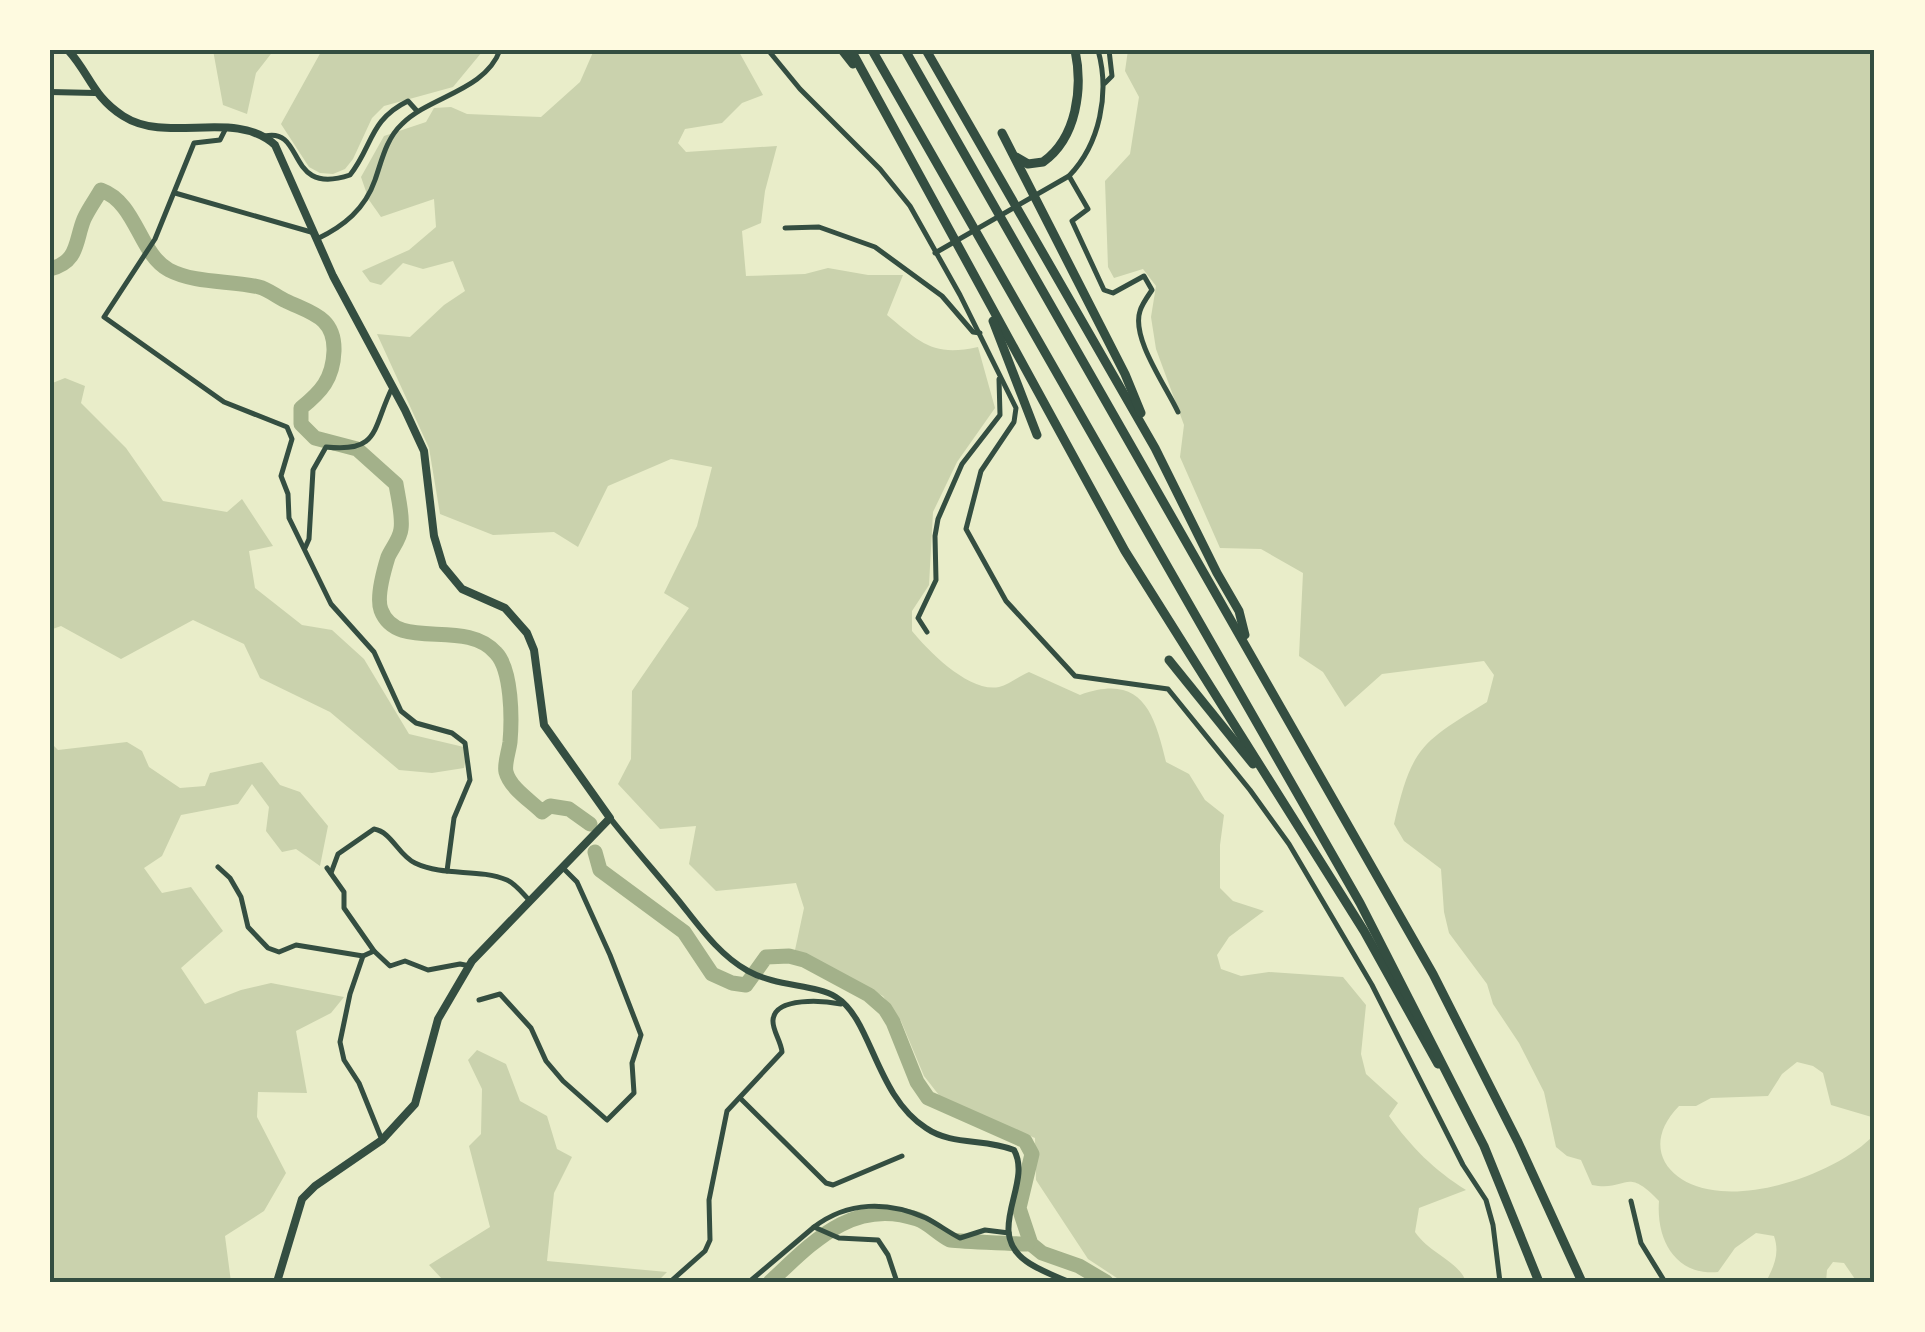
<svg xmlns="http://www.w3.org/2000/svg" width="1925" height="1332" font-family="Manrope,sans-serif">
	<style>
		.green { fill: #cad2ad }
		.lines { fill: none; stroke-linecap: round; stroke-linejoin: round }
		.river { stroke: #a3b18a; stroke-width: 15 }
		.minor { stroke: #344e41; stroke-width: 5 }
		.secondary { stroke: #344e41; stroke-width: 6 }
		.primary { stroke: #344e41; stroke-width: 8 }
		.motorway { stroke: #344e41; stroke-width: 9 }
		.neatline { fill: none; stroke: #344e41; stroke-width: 4 }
	</style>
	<rect width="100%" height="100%" fill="#e9edc9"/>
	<g class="green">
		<polygon points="213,50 274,50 256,73 247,114 223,105"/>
		<polygon points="322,50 482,50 482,52 453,87 384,106 372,118 353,159 345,169 333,174 320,173 309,167 281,124"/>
		<path d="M594 50H738L763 95 742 103 722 123 685 129 678 143 686 152 777 146 765 191 761 223 742 231 746 276 805 274 828 268 868 275H903L887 315C921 343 933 357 978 347L995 408 957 462 933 512 929 585 912 611V631C929 652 970 693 999 687 1009 685 1019 676 1029 672L1080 695C1141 673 1154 711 1166 762L1189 774 1205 800 1224 815 1220 845V888L1233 901 1264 911 1229 937 1217 955 1221 969 1241 976 1269 972 1343 977 1366 1005 1361 1054 1366 1074 1398 1103 1389 1116C1411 1147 1434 1170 1466 1190L1419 1208 1415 1232C1430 1254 1459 1261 1466 1282H1123L1088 1259 1036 1180 1035 1138 942 1099 924 1076 901 1021 883 996 795 950 804 908 796 883 716 891 689 864 696 826 660 829 618 784 631 759 632 691 689 608 664 593 697 526 712 467 671 459 608 486 578 547 554 532 493 535 440 514 429 448 377 334 410 337 444 305 465 291 453 261 423 269 403 263 381 285 370 282 362 271 409 250 436 227 434 199 381 217 369 200 361 177 384 136 426 122 434 108 451 107 467 114 541 117 580 82Z"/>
		<path d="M1128 50H1875V1118L1831 1105 1823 1073 1813 1066 1797 1062 1782 1074 1768 1096 1711 1098 1696 1106H1679C1638 1148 1670 1188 1721 1191 1770 1195 1842 1169 1875 1134V1282H1857L1844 1263 1833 1262 1827 1270 1826 1282H1766C1774 1266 1780 1254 1774 1236L1756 1233 1735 1248 1718 1272C1675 1276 1656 1239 1659 1201 1625 1165 1628 1192 1592 1185L1581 1160 1567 1156 1556 1147 1544 1092 1519 1043 1493 1004 1487 984 1449 933 1444 912 1441 869 1404 841 1394 824C1412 746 1421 743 1487 702L1494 675 1484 661 1382 674 1345 707 1323 672 1299 656 1303 573 1261 549 1220 548 1180 457 1184 425 1156 349 1151 317 1156 286 1143 269 1114 278 1108 267 1105 181 1130 154 1139 97 1125 71Z"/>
		<polygon points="65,378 85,386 81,403 126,448 163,501 227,512 242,499 273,546 249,551 255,588 302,625 332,630 364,659 409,734 468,748 464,768 432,773 399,770 330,712 260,678 244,644 193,620 121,659 61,626 50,630 50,384"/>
		<polygon points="50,742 58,750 127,742 142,751 149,767 180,788 205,786 210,773 262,762 280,785 300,792 328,826 320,866 296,849 282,852 266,831 269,807 252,784 238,804 181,815 162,856 144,868 162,893 191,887 223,931 181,968 205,1004 241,990 271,983 344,997 331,1013 296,1031 307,1093 258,1092 257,1117 286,1173 264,1211 225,1236 231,1282 50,1282"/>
		<polygon points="477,1050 506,1064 520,1101 547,1116 557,1149 572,1157 554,1193 547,1261 667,1272 657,1282 465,1282 462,1279 442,1279 429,1265 490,1227 469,1146 481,1134 482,1089 468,1060"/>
	</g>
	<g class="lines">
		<g class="river">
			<path d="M50 269C79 262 75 241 84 219 89 208 96 199 101 190 137 203 139 254 169 270 196 284 230 280 259 287 268 289 277 297 286 301 311 313 335 317 334 351 333 379 321 392 301 408V424L315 438 357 449 396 484C398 497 403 516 401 529 400 539 392 548 388 557 384 570 376 597 381 610 397 653 465 617 496 653 512 670 512 719 510 742 509 751 504 764 506 772 510 788 531 801 542 812L550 806 569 809 590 824"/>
			<polyline points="595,852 600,870 684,932 712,974 732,983 746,985 766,957 789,956 804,960 869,995 885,1009 893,1022 917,1082 928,1098 1025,1141 1032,1154 1019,1208 1031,1244 1042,1253 1079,1266 1106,1282"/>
			<path d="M770 1282C812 1243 853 1197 917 1219 929 1223 938 1234 950 1240 954 1241 1018 1244 1027 1244"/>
		</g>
		<g class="minor">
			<polyline points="768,50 800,89 880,169 910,206 960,295 1016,408 1014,422 981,471 966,529 1006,601 1075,676 1168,689 1250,790 1289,844 1372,985 1463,1165 1486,1200 1493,1225 1500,1282"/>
			<polyline points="1105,83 1112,76 1109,50"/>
			<polyline points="226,128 220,140 194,143 155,239 104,317 224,402 287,427 292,439 281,476 288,494 289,518 331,604 374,652 401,711 416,723 452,733 465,743 470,780 454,818 447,871"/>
			<path d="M265 136C306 127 285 197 350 175 373 146 369 120 408 101L417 111"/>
			<path d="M1069 176 1088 209 1072 221 1104 290 1113 293 1144 276 1152 290C1148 296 1142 304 1140 311 1131 338 1166 386 1178 412"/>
			<polyline points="175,193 311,232"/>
			<polyline points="785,228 819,227 875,247 942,296 973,332 980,333"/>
			<path d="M317 239C344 226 365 209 375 180 382 160 386 139 402 124 430 96 485 91 500 50"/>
			<path d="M935 253 1069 176C1100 144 1110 93 1098 50"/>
			<path d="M305 548 309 539 313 470 326 447C380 453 372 429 392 388"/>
			<polyline points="927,632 918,618 936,580 935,536 938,519 962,464 1000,415 999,379"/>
			<polyline points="218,867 230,878 241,897 248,927 268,948 279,952 296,945 363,956 374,951 390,966 405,961 428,970 460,964 470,966"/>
			<polyline points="327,868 344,892 344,908 374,951"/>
			<path d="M331 873 338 854 374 829C392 832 398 855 415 863 444 877 478 868 507 880 516 884 523 894 530 901"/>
			<polyline points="363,956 350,994 340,1042 344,1060 359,1083 382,1140"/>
			<polyline points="479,1000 500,994 531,1028 546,1061 563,1081 607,1120 634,1093 632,1063 641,1035 610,955 577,882 562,867"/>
			<polyline points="740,1098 826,1183 833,1185 902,1156"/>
			<polyline points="1631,1201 1641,1243 1665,1282"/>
			<path d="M814 1227C848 1201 888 1201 926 1218 938 1224 948 1232 960 1238L985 1230 1009 1233"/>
			<path d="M670 1282 705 1251 710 1240 709 1200 727 1111 782 1052C781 1041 772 1030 773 1020 775 996 825 1001 841 1004"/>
			<polyline points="749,1282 814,1227 839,1238 878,1240 888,1255 897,1282"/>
		</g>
		<g class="secondary">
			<polyline points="50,92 95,93"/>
			<path d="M610 818C632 846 656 873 679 901 699 926 719 955 748 971 777 987 815 984 836 997 872 1019 875 1095 926 1128 952 1146 985 1138 1014 1150 1033 1184 984 1231 1026 1261 1038 1270 1055 1276 1069 1282"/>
		</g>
		<path class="primary" d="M68 50C90 74 92 96 123 116 168 145 234 108 275 145L333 276 405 410 424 451 434 536 443 566 462 589 505 608 527 633 534 650 544 725 610 818 472 961 438 1019 415 1104 382 1140 315 1186 302 1199 277 1282"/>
		<g class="motorway">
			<polyline points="842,50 853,64"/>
			<polyline points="851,50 1125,551 1364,931 1438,1064"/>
			<polyline points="872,50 1360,903 1484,1146 1539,1282"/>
			<polyline points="905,50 1433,974 1518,1142 1582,1282"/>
			<polyline points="926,50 1155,448 1217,573 1239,611 1245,635"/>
			<polyline points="1002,133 1125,374 1141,413"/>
			<path d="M1016 157 1028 164 1043 162C1077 138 1083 88 1075 50"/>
			<polyline points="993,321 1037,435"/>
			<polyline points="1169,660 1253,764"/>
		</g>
	</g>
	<rect width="1925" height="1332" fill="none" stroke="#fefae0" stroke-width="105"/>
	<rect x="52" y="52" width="1820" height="1228" class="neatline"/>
</svg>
